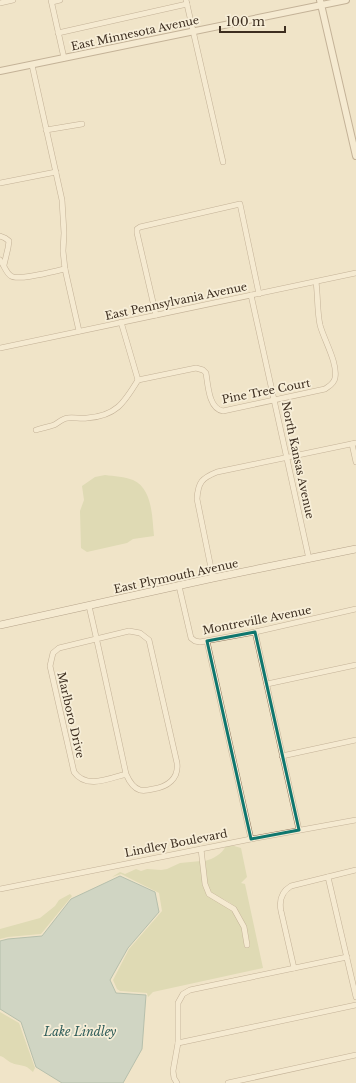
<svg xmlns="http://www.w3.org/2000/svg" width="356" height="1083" font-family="'Libre Baskerville',serif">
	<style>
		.green { fill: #c9cf9b }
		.water { fill: #a9c4bc; stroke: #6f938a }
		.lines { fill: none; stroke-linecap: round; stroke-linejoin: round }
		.minor-casing { stroke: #8d765c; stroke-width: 6 }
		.tertiary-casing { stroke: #8d765c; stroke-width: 8 }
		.secondary-casing { stroke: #6f573f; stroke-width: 8 }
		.minor { stroke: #faf1dc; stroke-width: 5 }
		.tertiary { stroke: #faf1dc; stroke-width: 6 }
		.secondary { stroke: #faf1dc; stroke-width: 7 }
		.marked { fill: none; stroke: #0f766e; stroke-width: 3; stroke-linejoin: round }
		.labels { text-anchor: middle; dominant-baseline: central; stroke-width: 3.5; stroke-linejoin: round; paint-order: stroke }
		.street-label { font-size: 11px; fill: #3d2e20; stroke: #f7eed8 }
		.water-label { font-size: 12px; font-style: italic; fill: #2f5d5a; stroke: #f7eed8 }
	</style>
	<rect width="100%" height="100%" fill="#f0e4c8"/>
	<g class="green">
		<path d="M105 475C114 476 125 477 133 480 153 489 152 518 154 536L133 539 127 543 87 552 81 548 80 511 84 500 82 486 95 477Z"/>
		<path d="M231 845 241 848 247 877 241 883 245 884 263 968 153 992 148 997 147 993 120 991 117 989 113 980 129 949 162 911 159 893 121 874 112 877 120 872 125 874 136 869 141 871 147 869 161 870 167 869 180 863 201 861 203 885 208 896 233 911 242 928 245 948 250 947C248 930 243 910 227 901 222 898 214 896 211 892 205 883 206 871 205 861 213 859 222 854 226 846Z"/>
		<polygon points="70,894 72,896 41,934 8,937 0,939 0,929 40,918 55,906 59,900"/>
		<path d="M0 1012 19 1023 35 1068 33 1072C24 1063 22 1067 12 1063 7 1061 5 1057 0 1056Z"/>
	</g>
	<polygon class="water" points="120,876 155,892 159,912 128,948 110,980 116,993 146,995 142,1049 123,1083 62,1083 36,1067 21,1022 0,1009 0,941 8,939 42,936 71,899"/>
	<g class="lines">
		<g class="minor-casing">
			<g id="minor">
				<polyline points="51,0 64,58"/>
				<polyline points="186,0 223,162"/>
				<polyline points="52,2 60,0"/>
				<polyline points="0,3 13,0"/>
				<polyline points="58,33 187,4"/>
				<polyline points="32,65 62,200 64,233 63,251 65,269 79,331"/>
				<polyline points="46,130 82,124"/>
				<polyline points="0,183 56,172"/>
				<polyline points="0,236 5,238 9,241 8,248 4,265"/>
				<path d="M0 260C4 265 6 273 11 276 18 281 55 271 65 269"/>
				<polyline points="251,295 309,559"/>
				<polyline points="156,315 137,233 137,229 140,227 240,204 259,294"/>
				<polyline points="121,322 138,380"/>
				<polyline points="0,348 356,273"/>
				<path d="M138 380 196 368 203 370 206 373C208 386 209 409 223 411L325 389C329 386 334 384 335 378 338 363 324 340 320 325 317 311 318 296 316 282"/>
				<path d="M36 430C42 428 48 427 54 425 58 423 63 418 68 418 73 417 81 419 87 418 116 416 124 403 138 380"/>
				<polyline points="352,444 356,462"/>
				<path d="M213 578 197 499C198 482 202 478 217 472L356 443"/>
				<polyline points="179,586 191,638 195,641 200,642 255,632 356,609"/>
				<path d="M89 606C102 662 114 718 126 774 129 781 133 788 140 790 144 791 149 790 153 789 167 787 179 779 177 763L149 640 140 633 129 631 59 648 53 653 50 666 74 772C86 789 108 779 126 774"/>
				<polyline points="255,632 299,830"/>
				<polyline points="207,641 251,839"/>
				<polyline points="267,684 356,665"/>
				<polyline points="282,756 356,740"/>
				<polyline points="201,849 205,884 209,894 234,909 244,927 247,945"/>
				<polyline points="328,877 356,997"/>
				<polyline points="0,889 251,839 356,820"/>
				<path d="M294 968 281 911C279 901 281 892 291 886L356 870"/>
				<polyline points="178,1043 356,1005"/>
				<polyline points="177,1083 174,1078 173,1071 178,1043 178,1003 183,994 190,990 347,957"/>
				<polyline points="228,1083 356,1055"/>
			</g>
		</g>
		<g class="tertiary-casing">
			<g id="tertiary">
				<polyline points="320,0 356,156"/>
				<polyline points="0,71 346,0"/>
			</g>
		</g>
		<g class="secondary-casing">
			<polyline id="secondary" points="0,625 213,578 356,549"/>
		</g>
		<use href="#minor" class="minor"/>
		<use href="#tertiary" class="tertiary"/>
		<use href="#secondary" class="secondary"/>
	</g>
	<path d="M0 0H356V1083H0ZM255 632 299 830 251 839 207 641Z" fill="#f0e4c8" fill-opacity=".55" fill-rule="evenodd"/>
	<path class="marked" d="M255 632 299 830 251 839 207 641Z"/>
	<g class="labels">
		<g class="street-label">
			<text transform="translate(135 33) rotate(-12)">East Minnesota Avenue</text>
			<text transform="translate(176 301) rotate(-12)">East Pennsylvania Avenue</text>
			<text transform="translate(266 391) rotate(-11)">Pine Tree Court</text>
			<text transform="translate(298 460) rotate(78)">North Kansas Avenue</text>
			<text transform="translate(176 576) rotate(-12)">East Plymouth Avenue</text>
			<text transform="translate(257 620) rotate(-11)">Montreville Avenue</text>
			<text transform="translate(71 715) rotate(77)">Marlboro Drive</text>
			<text transform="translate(176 843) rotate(-11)">Lindley Boulevard</text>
		</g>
		<g class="water-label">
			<text x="80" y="1031">Lake Lindley</text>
		</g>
	</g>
	<path d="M220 26v6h65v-6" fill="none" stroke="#3d2e20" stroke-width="2"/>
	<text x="226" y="26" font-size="12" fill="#3d2e20" stroke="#f7eed8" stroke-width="3" paint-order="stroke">100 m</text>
</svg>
